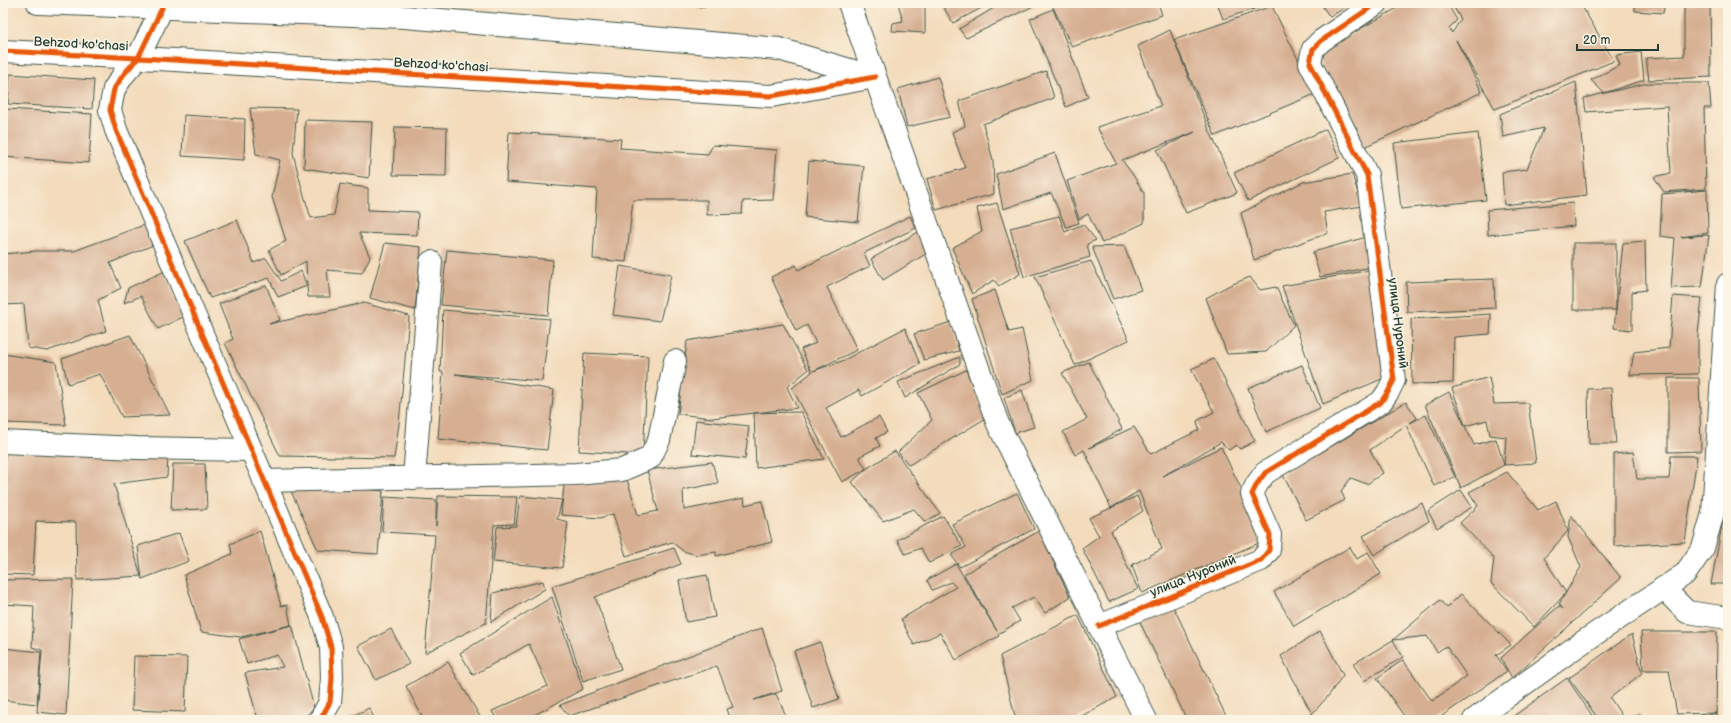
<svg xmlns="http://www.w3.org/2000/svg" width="1731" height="723" font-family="'Balsamiq Sans',sans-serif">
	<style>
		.building { fill: #d6ae91 }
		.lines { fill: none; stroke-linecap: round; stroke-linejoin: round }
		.minor-casing { stroke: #3f5548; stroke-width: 24 }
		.minor { stroke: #fff; stroke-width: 22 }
		.cycleway-casing { stroke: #fcf5e5; stroke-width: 8 }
		.cycleway { stroke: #e8590c; stroke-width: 5 }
		.labels { text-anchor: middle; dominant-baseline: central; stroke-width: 3; stroke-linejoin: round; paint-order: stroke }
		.street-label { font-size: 13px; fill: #1f3d34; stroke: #fcf5e5 }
	</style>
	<rect width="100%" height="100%" fill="#fcf5e5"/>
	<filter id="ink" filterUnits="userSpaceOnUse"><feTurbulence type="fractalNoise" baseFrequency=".025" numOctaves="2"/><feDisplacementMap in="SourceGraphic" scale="8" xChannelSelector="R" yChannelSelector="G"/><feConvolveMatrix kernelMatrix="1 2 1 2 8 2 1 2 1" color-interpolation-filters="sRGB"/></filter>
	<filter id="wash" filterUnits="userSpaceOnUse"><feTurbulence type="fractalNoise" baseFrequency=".012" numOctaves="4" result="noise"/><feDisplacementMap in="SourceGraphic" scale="16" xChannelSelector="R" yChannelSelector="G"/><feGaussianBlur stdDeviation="0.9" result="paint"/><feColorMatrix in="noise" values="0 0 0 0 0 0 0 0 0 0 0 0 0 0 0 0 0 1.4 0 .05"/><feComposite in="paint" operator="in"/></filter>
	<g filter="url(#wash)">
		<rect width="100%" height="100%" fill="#f3dbbc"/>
		<g id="blocks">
			<g class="building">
				<polygon points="695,3 738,3 738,4 697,7"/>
				<polygon points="898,3 925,3 925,33 892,31 893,23 903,21"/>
				<polygon points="941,3 991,3 953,23"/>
				<polygon points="996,3 1040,3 966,38 959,29 997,6"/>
				<polygon points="1051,3 1158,3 1162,15 1072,47"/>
				<polygon points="1217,3 1272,3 1223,19"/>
				<polygon points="1320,3 1352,3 1330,17"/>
				<polygon points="1406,3 1447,3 1457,20 1449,28 1452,33 1461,19 1451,3 1580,3 1614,61 1495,109 1456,40 1482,92 1362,148 1316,54"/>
				<polygon points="1635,3 1665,3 1663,13 1635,11"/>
				<polygon points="1710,3 1711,77 1649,80 1646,58 1684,56 1684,5"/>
				<polygon points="1272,6 1315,94 1215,136 1174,40"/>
				<polygon points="1053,9 1088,97 1066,107 1030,19"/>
				<polygon points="1170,30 1208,127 1237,193 1186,213 1157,150 1195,132 1122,160 1133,175 1144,193 1144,223 1102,243 1088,214 1079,219 1067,181 1116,163 1097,127 1161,106 1138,46"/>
				<polygon points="1641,52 1644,80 1604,93 1591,80 1620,65 1616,55"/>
				<polygon points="1046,71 1054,98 983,124 993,160 994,194 936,210 927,179 965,168 952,132 965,126 959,101"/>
				<polygon points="10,74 94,80 92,109 8,104"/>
				<polygon points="938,77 950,117 907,127 898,89"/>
				<polygon points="1576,82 1587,195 1504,205 1502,172 1527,169 1544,128 1503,137 1500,114"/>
				<polygon points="1648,83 1709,83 1711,108 1704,108 1706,189 1664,192 1654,177 1671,173 1667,106 1586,112 1584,98"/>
				<polygon points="250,108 297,109 293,153 302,189 311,218 334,215 340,184 368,188 368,210 418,212 417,235 359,233 370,257 362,273 327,270 330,297 308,297 307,286 278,297 269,278 210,298 185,241 237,220 254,263 266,258 281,281 301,271 307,286 306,261 281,275 269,250 286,241 272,197 280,160 256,154"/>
				<polygon points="6,109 92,114 89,163 3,157"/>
				<polygon points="184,115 245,119 244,160 182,156"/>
				<polygon points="305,120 372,122 369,178 304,168"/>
				<polygon points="395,127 447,128 446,176 393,175"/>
				<polygon points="1326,129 1339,158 1248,201 1234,173"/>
				<polygon points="509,132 621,139 620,148 708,154 713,145 777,150 773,200 743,201 742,214 707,215 707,200 633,200 626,262 593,259 597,189 506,182"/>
				<polygon points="1478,133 1486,200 1401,209 1394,143"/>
				<polygon points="1055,153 1079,223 1066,227 1051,193 1003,209 996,174"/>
				<polygon points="809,161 864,166 858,222 805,217"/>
				<polygon points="1352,174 1362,206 1324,212 1328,233 1254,260 1241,213 1303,182"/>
				<polygon points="1707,190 1708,233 1681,237 1709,235 1702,287 1671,288 1675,238 1660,236 1662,194"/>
				<polygon points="997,203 1020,274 999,286 994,280 972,294 952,248 982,231 977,208"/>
				<polygon points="1573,203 1574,226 1488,235 1487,210"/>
				<polygon points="910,216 916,228 864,253 870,266 827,287 857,350 813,371 842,361 905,328 920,364 862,396 859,390 826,408 841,437 879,417 887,432 876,438 880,446 859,457 866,469 842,482 792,388 812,372 801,349 816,343 807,325 796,331 771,277 796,265 798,270"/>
				<polygon points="1059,216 1065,232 1083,224 1096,240 1087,244 1090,257 1024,277 1010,228"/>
				<polygon points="152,222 158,243 110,263 121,288 98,300 106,331 47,351 28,348 24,304 3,305 3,254 36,251 74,251"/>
				<polygon points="922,230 929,252 883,280 871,259"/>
				<polygon points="1370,236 1377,266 1320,277 1313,252"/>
				<polygon points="1645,241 1646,290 1632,292 1632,330 1614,328 1623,243"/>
				<polygon points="385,243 421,247 415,310 370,298"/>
				<rect x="1573" y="243" width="43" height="67"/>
				<polygon points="1124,246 1141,290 1113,299 1092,247"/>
				<polygon points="447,250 553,260 548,315 441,305"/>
				<polygon points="1091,261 1129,340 1075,365 1035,277"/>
				<polygon points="620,266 671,275 660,321 613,315"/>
				<polygon points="1376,269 1391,375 1323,404 1282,286"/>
				<polygon points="165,271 183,317 158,329 141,296 124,303 128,288"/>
				<polygon points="1250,277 1260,290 1276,287 1294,325 1266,352 1227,354 1206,298 1228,286"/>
				<polygon points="1494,279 1495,308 1407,312 1406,282"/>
				<polygon points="266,285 280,320 269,324 364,303 409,316 399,424 394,458 280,456 225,343 233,339 219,304"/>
				<polygon points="995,290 1009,332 1022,329 1033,380 1002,394 972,299"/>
				<polygon points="1673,296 1702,298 1698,334 1698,374 1630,375 1634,352 1669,348"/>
				<polygon points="443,310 550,319 542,381 455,374 554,390 547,450 438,439 443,372 440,372"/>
				<polygon points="1491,314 1490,334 1454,337 1453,383 1412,384 1411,319"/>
				<polygon points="951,322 959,351 924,360 914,334"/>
				<polygon points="783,324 808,370 787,387 797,408 712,418 678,414 687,341"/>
				<polygon points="130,335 170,415 122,417 100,374 68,384 62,359"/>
				<polygon points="584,353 648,356 643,455 579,451"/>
				<polygon points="3,354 56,362 66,425 3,423"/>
				<polygon points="960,357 960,364 905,398 898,382"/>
				<polygon points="1214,359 1255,441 1240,449 1236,445 1229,450 1221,442 1163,476 1221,447 1266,540 1142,593 1132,565 1162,549 1139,491 1111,508 1137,496 1143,511 1111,531 1138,589 1109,602 1082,548 1099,536 1089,518 1111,508 1084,450 1075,455 1063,432 1087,419 1062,373 1089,362 1122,429 1089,448 1134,427 1151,454 1199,430 1197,421 1214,412 1191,369"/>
				<polygon points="1302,365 1320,408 1266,432 1248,388"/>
				<polygon points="966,370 986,418 909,465 898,452 932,420 918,393"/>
				<polygon points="1489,377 1494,404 1528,403 1536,463 1504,465 1506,437 1490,435 1487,420 1465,426 1474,445 1496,439 1504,465 1461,488 1425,405 1449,392 1465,426 1452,388"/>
				<polygon points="1668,378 1699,378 1701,451 1668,452"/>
				<polygon points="1611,388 1616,444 1589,444 1588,389"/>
				<polygon points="1022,390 1034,427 1015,433 1004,398"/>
				<polygon points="1406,402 1417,418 1410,423 1426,415 1455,477 1434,486 1406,425 1370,450 1383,473 1367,484 1351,478 1341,491 1345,500 1306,520 1283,475"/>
				<polygon points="801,412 824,459 756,468 754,413"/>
				<polygon points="696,420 749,426 745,459 692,454"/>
				<polygon points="5,450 168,456 167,477 114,484 141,576 77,580 76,522 36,521 33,575 3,574 3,483 5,482"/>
				<polygon points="895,451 940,513 925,522 914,509 883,521 852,482 866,469"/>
				<polygon points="1633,452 1637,479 1669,479 1671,456 1697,456 1685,542 1614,546 1614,454"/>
				<polygon points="712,462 718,483 683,490 684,510 744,498 745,505 762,501 772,542 716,556 716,552 697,555 683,551 672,542 626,556 613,514 600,518 561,515 564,485 626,476 638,515 658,511 647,470"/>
				<polygon points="173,464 205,464 207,509 171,510"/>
				<polygon points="1507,472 1538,510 1556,501 1568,531 1544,558 1566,593 1534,627 1491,583 1494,558 1460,523 1478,506 1469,492"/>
				<polygon points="297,483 383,491 378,554 318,550 290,489"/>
				<polygon points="1461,490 1472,507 1437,528 1428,511"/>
				<polygon points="1017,493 1034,529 960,567 951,555 966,547 952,524"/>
				<polygon points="438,496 517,497 514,524 494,525 486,623 425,653 435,535 382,532 384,497 436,500 436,526"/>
				<polygon points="520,496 562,500 557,519 568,522 562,568 493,562 497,527 516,526"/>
				<polygon points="1727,499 1728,584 1711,584"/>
				<polygon points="1422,503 1429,521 1374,555 1363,536"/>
				<polygon points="1571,515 1621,578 1512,678 1501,658 1559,606 1563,609 1559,604 1581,567 1568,537"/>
				<polygon points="943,516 962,546 929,563 921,548 905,554 897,540"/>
				<polygon points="260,531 281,606 287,605 291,625 241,637 201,632 184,575 232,554 230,544"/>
				<polygon points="1039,531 1070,597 1045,613 1034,597 1012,608 1020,621 998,634 999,636 956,660 940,633 914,645 901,619 956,587 951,582 932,590 927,580 956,564 997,631 964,574"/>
				<polygon points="179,533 189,561 142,579 138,546"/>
				<polygon points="1350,547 1357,559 1368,552 1381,574 1294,626 1274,592"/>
				<polygon points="674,548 681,564 595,597 621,669 583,681 552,586"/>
				<polygon points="707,575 715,617 686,622 679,580"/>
				<polygon points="73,579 66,715 37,712 42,650 32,647 34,606 3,604 3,580"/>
				<polygon points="543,581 545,589 491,622 493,593"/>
				<polygon points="1461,594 1511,645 1496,655 1507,671 1436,720 1407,720 1377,678 1403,660 1432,701 1467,676 1446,646 1437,652 1427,636 1393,640 1440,600 1447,608"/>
				<polygon points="552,597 583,689 525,720 497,720 492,711 548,686 529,644 473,675 460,653"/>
				<polygon points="1170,600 1228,720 1187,720 1137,616"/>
				<polygon points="1078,615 1117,697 1074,720 1016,720 1000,656"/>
				<polygon points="292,625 314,708 302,719 299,720 258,720 245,673 283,667 277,655 247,664 239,639"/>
				<polygon points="762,628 782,691 754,700 776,694 788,720 731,720 727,709 733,707 717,666 569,716 560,705"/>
				<polygon points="391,629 409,664 376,680 358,646"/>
				<polygon points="1320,631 1343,675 1329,695 1312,714 1281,656"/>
				<polygon points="1641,632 1717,632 1716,720 1696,720 1696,718 1716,713 1677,714 1669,670 1643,670"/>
				<polygon points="1632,634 1642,673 1610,698 1624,719 1640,714 1642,720 1599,720 1569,678"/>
				<polygon points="1393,640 1403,657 1364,681 1353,664"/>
				<polygon points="820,642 839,699 813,708 794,651"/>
				<polygon points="3,648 41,652 37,704 3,700"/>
				<polygon points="134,656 187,657 185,712 132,710"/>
				<polygon points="448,662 482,720 424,720 406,686"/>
				<polygon points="1567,678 1595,720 1508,720"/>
				<polygon points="369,708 375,720 345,720"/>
			</g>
		</g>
	</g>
	<g filter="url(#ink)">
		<use href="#blocks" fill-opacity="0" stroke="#3f5548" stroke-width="1"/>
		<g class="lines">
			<g class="minor-casing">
				<g id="minor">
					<polyline points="38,3 405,17 779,49 870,76"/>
					<polyline points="849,3 998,424 1146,720"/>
					<polyline points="162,8 138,58 124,74 114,89 110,110 116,130 322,617 331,647 332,678 330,702 320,720"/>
					<polyline points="3,51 158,59 771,96 875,77"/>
					<polyline points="3,442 137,448 251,450"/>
					<polyline points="414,478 431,262"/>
					<polyline points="264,481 576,474 622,470 650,458 659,440 675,361"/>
					<polyline points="1663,588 1687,612 1728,618"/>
					<polyline points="1099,626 1261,560 1269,550 1270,535 1252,494 1257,484 1265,473 1381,402 1388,392 1394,380 1367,175 1310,63 1313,49 1321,41 1377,3"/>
					<polyline points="1474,720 1577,646 1685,574 1703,548 1713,513 1728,284"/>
				</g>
			</g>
			<use href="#minor" class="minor"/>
			<g class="cycleway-casing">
				<g id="cycleway">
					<polyline points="162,8 138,58 124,74 114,89 110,110 116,130 322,617 331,647 332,678 330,702 320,720"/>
					<polyline points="3,51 158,59 771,96 875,77"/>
					<polyline points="1099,626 1261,560 1269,550 1270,535 1252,494 1257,484 1265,473 1381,402 1388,392 1394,380 1367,175 1310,63 1313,49 1321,41 1377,3"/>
				</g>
			</g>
			<use href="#cycleway" class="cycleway"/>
		</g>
	</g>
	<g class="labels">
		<g class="street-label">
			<text transform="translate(81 44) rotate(3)">Behzod ko'chasi</text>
			<text transform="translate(441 65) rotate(3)">Behzod ko'chasi</text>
			<text transform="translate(1398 323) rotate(83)">улица Нуроний</text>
			<text transform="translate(1193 576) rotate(-22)">улица Нуроний</text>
		</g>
	</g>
	<rect width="1731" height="723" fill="none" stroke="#fcf5e5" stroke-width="16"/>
	<path d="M1577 44v6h81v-6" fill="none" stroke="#1f3d34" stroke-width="2"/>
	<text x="1583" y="44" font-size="12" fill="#1f3d34" stroke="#fcf5e5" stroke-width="3" paint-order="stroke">20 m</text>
</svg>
